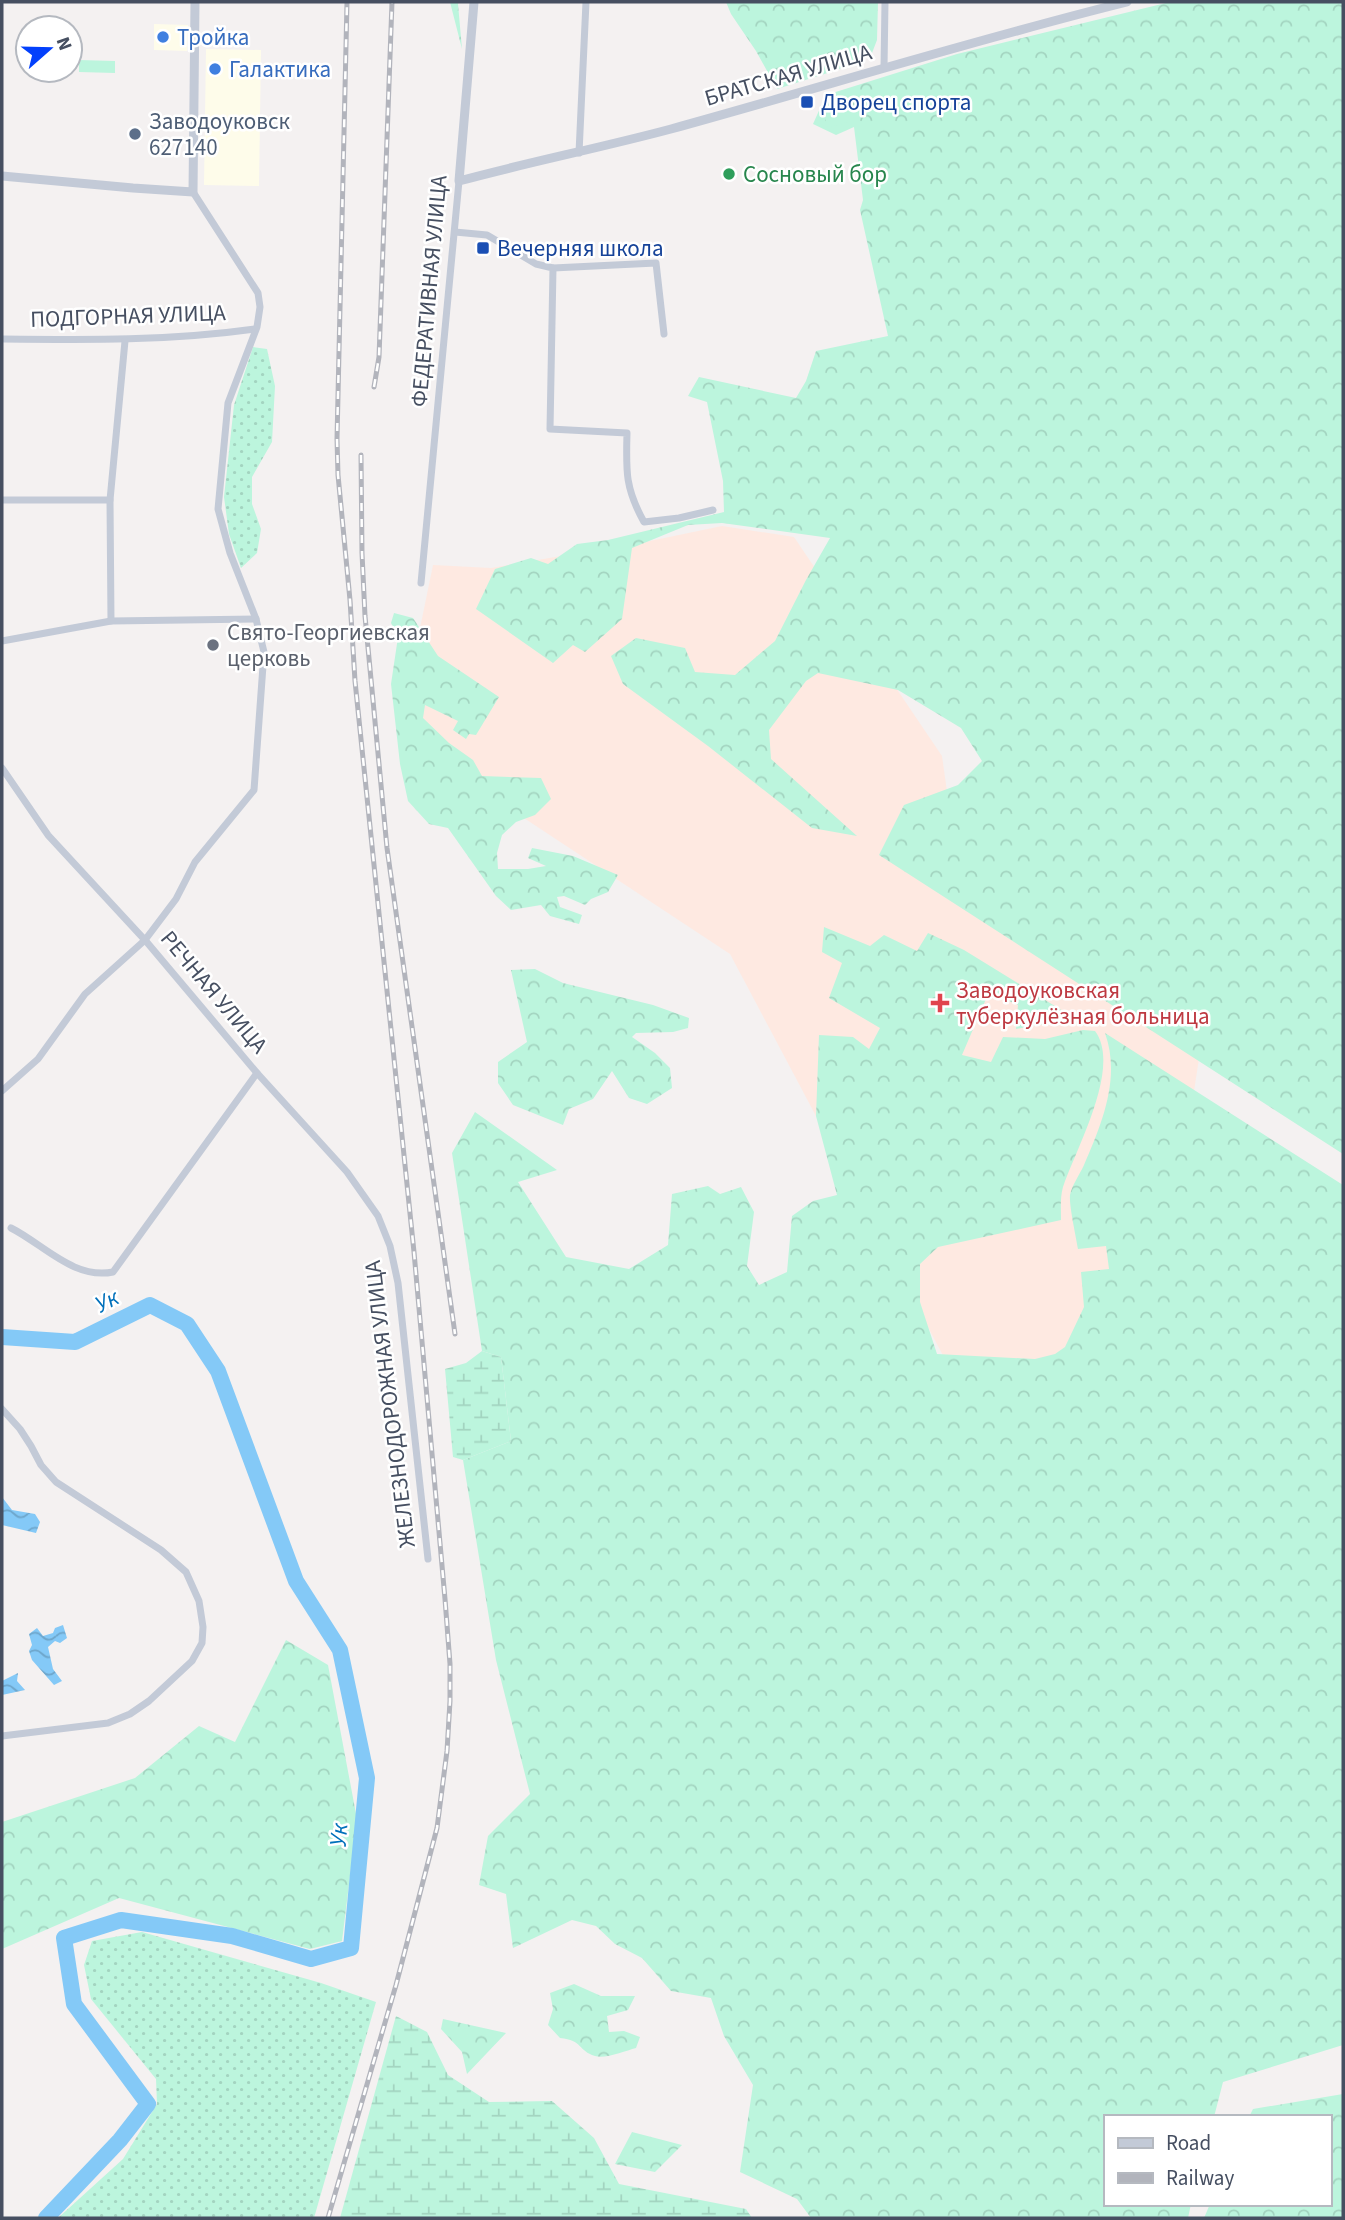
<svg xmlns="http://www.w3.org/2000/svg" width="1345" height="2220" font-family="'Source Sans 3',sans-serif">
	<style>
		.commercial { fill: #fefcea }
		.medical { fill: #fee9e1 }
		.grass { fill: url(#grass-dots) }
		.forest { fill: url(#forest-crowns) }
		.wetland { fill: url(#wetland-marsh) }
		.green { fill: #bcf5dd }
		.water { fill: url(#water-waves) }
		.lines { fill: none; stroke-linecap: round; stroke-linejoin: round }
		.river { stroke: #84c9f7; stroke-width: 16 }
		.minor { stroke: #c3cad7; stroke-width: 7 }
		.tertiary { stroke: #c3cad7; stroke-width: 9 }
		.rail-casing { stroke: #b2b4bc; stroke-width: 5 }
		.rail { stroke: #fff; stroke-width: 2.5; stroke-dasharray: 8; stroke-linecap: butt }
		.shop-dot { fill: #3f7fe0; stroke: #fff; stroke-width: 2.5 }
		.transit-dot { fill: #1a4fb4; stroke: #fff; stroke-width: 2.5 }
		.service-dot { fill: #5c6f8a; stroke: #fff; stroke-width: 2.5 }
		.leisure-dot { fill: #2e9e5b; stroke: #fff; stroke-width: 2.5 }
		.worship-dot { fill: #6b7280; stroke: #fff; stroke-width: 2.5 }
		.health-dot { fill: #e0444e; stroke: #fff; stroke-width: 2.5 }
		.labels { text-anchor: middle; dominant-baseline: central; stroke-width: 5; stroke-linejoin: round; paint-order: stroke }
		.shop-label { font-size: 23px; fill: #366cbe; stroke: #fff; text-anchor: start }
		.street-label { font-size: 23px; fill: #464f61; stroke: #fff }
		.transit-label { font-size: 23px; fill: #164399; stroke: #fff; text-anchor: start }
		.service-label { font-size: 23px; fill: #4e5e75; stroke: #fff; text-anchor: start }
		.leisure-label { font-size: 23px; fill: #27864d; stroke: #fff; text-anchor: start }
		.worship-label { font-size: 23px; fill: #5b616d; stroke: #fff; text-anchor: start }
		.health-label { font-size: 23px; fill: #be3a42; stroke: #fff; text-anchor: start }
		.water-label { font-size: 24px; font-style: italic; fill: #0070bb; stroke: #fff }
	</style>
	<defs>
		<pattern id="grass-dots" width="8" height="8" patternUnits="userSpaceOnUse" patternTransform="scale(1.75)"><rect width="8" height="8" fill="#bcf5dd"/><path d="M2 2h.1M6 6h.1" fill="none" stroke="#a3d4c0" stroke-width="1.8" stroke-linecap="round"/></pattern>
		<pattern id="forest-crowns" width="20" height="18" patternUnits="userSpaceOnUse" patternTransform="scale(1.75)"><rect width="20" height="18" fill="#bcf5dd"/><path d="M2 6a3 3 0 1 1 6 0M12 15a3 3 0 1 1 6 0" fill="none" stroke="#a3d4c0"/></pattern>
		<pattern id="wetland-marsh" width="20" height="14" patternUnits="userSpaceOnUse" patternTransform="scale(1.75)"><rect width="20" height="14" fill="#bcf5dd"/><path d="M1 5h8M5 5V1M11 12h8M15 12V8" fill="none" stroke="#a3d4c0"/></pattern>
		<pattern id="water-waves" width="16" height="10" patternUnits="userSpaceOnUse" patternTransform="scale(1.75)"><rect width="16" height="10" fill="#84c9f7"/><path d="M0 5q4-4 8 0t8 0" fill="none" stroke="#6ea6cb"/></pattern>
	</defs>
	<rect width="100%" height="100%" fill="#f4f1f1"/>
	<g class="commercial">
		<polygon points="154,24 188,25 187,51 154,50"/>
		<polygon points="206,49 261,50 259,186 204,185"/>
	</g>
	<polygon class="medical" points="722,526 794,537 942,756 962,898 1200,1052 1150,1378 964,1395 730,954 398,735 433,565 491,568 650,541"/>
	<g class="grass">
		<polygon points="253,347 267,349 275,386 272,442 252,477 252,504 261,529 257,553 241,568 229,534 224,497 234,405"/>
		<polygon points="142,1932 321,1983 376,2002 314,2218 58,2218 123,2159 157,2104 156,2079 91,1999 84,1965 92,1941"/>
	</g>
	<g class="forest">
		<polygon points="450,2 459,2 458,4 462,49"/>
		<polygon points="726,2 878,2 877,40 872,53 837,70 777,89 756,51 731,14"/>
		<polygon points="1170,2 1343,2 1343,1154 879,855 904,805 958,785 982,761 961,728 898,690 818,673 806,681 769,730 771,759 857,836 812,828 708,746 623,684 611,656 636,638 685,648 695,672 735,675 775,641 806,580 830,538 722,523 688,525 632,548 622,619 585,652 573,645 553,663 476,609 495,569 531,558 548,564 577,544 608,540 724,512 723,481 707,402 688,396 699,377 796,398 806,381 816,351 888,336 860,210 863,200 854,127 836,135 813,124 826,95 957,54"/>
		<polygon points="394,613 413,618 438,656 499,697 476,735 469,734 466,739 453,730 458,721 425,705 423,718 449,743 473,760 482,776 541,778 551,799 535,815 516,822 502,835 497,853 498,869 528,869 546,866 528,858 532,848 573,856 618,875 608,892 591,899 585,905 564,896 557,897 560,907 582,915 579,924 550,916 541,905 511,910 496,896 448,828 429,824 408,801 400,764 391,684 398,637 391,623"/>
		<path d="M824 927 870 946 884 935 917 951 928 933 964 950 1071 1016 1056 1022 1016 1029 1018 1005 989 992 962 1055 991 1062 1003 1037 1045 1039 1083 1030 1095 1031C1122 1067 1076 1148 1063 1187 1060 1197 1061 1210 1061 1220L938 1247 920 1264V1302L937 1354 1035 1359 1055 1354 1065 1347 1084 1307 1081 1272 1109 1269 1106 1246 1078 1249C1076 1236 1069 1206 1070 1195 1072 1185 1080 1174 1084 1165 1102 1123 1121 1078 1105 1033L1343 1185V2045L1223 2082 1214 2117H1105V2204H1191L1188 2218H811L797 2199 740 2172 753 2085 724 2036 711 1998 671 1991 642 1958 615 1944 596 1926 572 1920 513 1948 506 1894 479 1885 488 1836 530 1794 496 1660 463 1460 511 1441 501 1357 482 1351 452 1153 475 1112 557 1170 518 1182 566 1257 629 1269 668 1245 672 1194 708 1186 720 1194 741 1187 754 1212 747 1266 759 1285 787 1272 792 1216 813 1201 837 1195 816 1116 819 1035 853 1037 869 1049 880 1028 829 998 842 963 822 952Z"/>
		<polygon points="535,969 563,983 653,1005 689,1018 688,1028 673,1032 636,1033 632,1037 655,1053 670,1068 672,1088 647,1104 629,1098 612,1071 593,1099 569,1109 563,1125 513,1105 498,1083 498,1062 527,1042 511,970"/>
		<polygon points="286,1640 328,1665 357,1819 342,1941 310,1949 119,1898 2,1949 2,1822 135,1778 199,1726 235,1742"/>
		<path d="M574 1984 601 1996H635L628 2010 607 2016 609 2032 624 2031 640 2037 636 2048C625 2051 606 2059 595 2056 578 2051 583 2040 560 2038L548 2025 553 2009 550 1993Z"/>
		<polygon points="443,2019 506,2033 467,2074 462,2052 441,2029"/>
		<polygon points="1343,2094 1343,2218 1204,2218 1210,2204 1329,2204 1329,2117 1249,2117 1253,2109"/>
		<polygon points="632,2132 682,2145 655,2172 615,2164"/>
	</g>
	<g class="wetland">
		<polygon points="482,1351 501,1357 511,1441 463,1460 453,1457 445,1369 466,1363"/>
		<polygon points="396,2016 427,2032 448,2075 489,2102 552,2101 594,2138 619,2184 746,2209 752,2218 340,2218"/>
	</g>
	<g class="green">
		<polygon points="79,60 115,61 115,73 79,72"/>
		<polygon points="844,106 848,122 828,128 823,112"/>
	</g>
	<g class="water">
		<polygon points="2,1497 12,1510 35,1514 40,1522 36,1533 2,1525"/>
		<polygon points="63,1625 67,1638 60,1643 55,1641 48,1647 53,1669 62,1681 54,1685 32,1660 29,1651 32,1645 29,1634 37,1628 43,1636 53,1633 55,1628"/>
		<polygon points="18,1673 17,1681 25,1690 2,1695 2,1681"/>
	</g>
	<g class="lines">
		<polyline class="river" points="2,1337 75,1342 150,1305 187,1324 218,1371 296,1581 340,1650 367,1778 351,1948 311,1959 232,1936 121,1920 64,1938 74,2004 148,2104 120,2140 46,2218"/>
		<g class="minor">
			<polyline points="884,68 885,2"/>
			<polyline points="579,153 586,2"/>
			<path d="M455 232 487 235 536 264 553 268 550 429 627 433C626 471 625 488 644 522L679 518 713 510"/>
			<polyline points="553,268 656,263 664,334"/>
			<path d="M2 339C88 340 169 341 255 329"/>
			<polyline points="2,500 110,500"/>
			<polyline points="421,583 459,181"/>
			<polyline points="111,621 110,500 125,341"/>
			<polyline points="2,641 111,621 256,619"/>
			<polyline points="2,768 48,835 145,940 257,1073 347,1172 378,1216 390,1246 398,1283 428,1559"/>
			<polyline points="2,1091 38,1059 85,994 145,940 176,899 195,862 254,790 264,652 256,619 230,553 218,509 228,403 257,327 260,307 258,293 193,192"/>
			<path d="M11 1228C43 1244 74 1280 113 1272L257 1073"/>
			<polyline points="2,1409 20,1429 31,1446 41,1465 56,1482 161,1550 186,1572 199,1601 203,1627 202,1643 192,1661 149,1701 130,1714 108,1723 2,1736"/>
		</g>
		<g class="tertiary">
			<path d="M474 2 459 181C529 162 600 148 671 129 823 87 974 40 1127 2"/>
			<polyline points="2,176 133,188 193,192 195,2"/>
		</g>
		<g class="rail-casing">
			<g id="rail">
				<polyline points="374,387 379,357 392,2"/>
				<polyline points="361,455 362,553 365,616 387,848 455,1334"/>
				<polyline points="328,2218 396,1985 437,1828 447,1751 450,1701 450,1664 445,1599 414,1252 355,681 350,600 338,475 337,439 347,2"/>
			</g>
		</g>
		<use href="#rail" class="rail"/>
	</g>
	<g class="shop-dot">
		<circle cx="163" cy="37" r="7"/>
		<circle cx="215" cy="69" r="7"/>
	</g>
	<g class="transit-dot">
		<rect x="800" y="95" width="14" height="14" rx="3.5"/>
		<rect x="476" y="241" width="14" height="14" rx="3.5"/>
	</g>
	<circle class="service-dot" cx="135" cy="134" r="7"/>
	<circle class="leisure-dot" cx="729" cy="174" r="7"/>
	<circle class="worship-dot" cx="213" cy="645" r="7"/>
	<path class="health-dot" d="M936.5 992.5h7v7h7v7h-7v7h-7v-7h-7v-7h7z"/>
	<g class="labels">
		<g class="shop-label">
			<text x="177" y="37">Тройка</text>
			<text x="229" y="69">Галактика</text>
		</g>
		<g class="street-label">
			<text transform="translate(788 75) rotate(-16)">БРАТСКАЯ УЛИЦА</text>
			<text transform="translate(429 291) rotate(-85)">ФЕДЕРАТИВНАЯ УЛИЦА</text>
			<text transform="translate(128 316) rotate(-2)">ПОДГОРНАЯ УЛИЦА</text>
			<text transform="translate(214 992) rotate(50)">РЕЧНАЯ УЛИЦА</text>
			<text transform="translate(390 1404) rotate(-97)">ЖЕЛЕЗНОДОРОЖНАЯ УЛИЦА</text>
		</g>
		<g class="transit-label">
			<text x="821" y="102">Дворец спорта</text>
			<text x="497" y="248">Вечерняя школа</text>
		</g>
		<g class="service-label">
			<text x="149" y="121">Заводоуковск<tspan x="149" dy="26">627140</tspan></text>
		</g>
		<g class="leisure-label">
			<text x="743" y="174">Сосновый бор</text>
		</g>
		<g class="worship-label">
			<text x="227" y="632">Свято-Георгиевская<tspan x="227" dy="26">церковь</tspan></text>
		</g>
		<g class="health-label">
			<text x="956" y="990">Заводоуковская<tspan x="956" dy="26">туберкулёзная больница</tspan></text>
		</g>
		<g class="water-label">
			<text transform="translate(107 1301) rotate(-27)">Ук</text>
			<text transform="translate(339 1835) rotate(-85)">Ук</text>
		</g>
	</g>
	<rect width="1345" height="2220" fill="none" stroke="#464f61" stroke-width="7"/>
	<rect x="1104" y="2115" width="228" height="91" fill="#ffffff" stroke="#b5b9c0" stroke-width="2"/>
	<rect x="1118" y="2138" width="35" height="10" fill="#c3cad7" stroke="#b5b9c0" stroke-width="2"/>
	<text x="1166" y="2150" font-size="21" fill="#464f61">Road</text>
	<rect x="1118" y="2173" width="35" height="10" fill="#b2b4bc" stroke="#b5b9c0" stroke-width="2"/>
	<text x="1166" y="2185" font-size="21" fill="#464f61">Railway</text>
	<g transform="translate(49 49) rotate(70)"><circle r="33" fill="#ffffff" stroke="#b5b9c0" stroke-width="2"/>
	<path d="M0-5L12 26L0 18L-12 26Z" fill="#0340fc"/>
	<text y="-10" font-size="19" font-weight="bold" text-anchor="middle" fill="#464f61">N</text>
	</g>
</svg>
